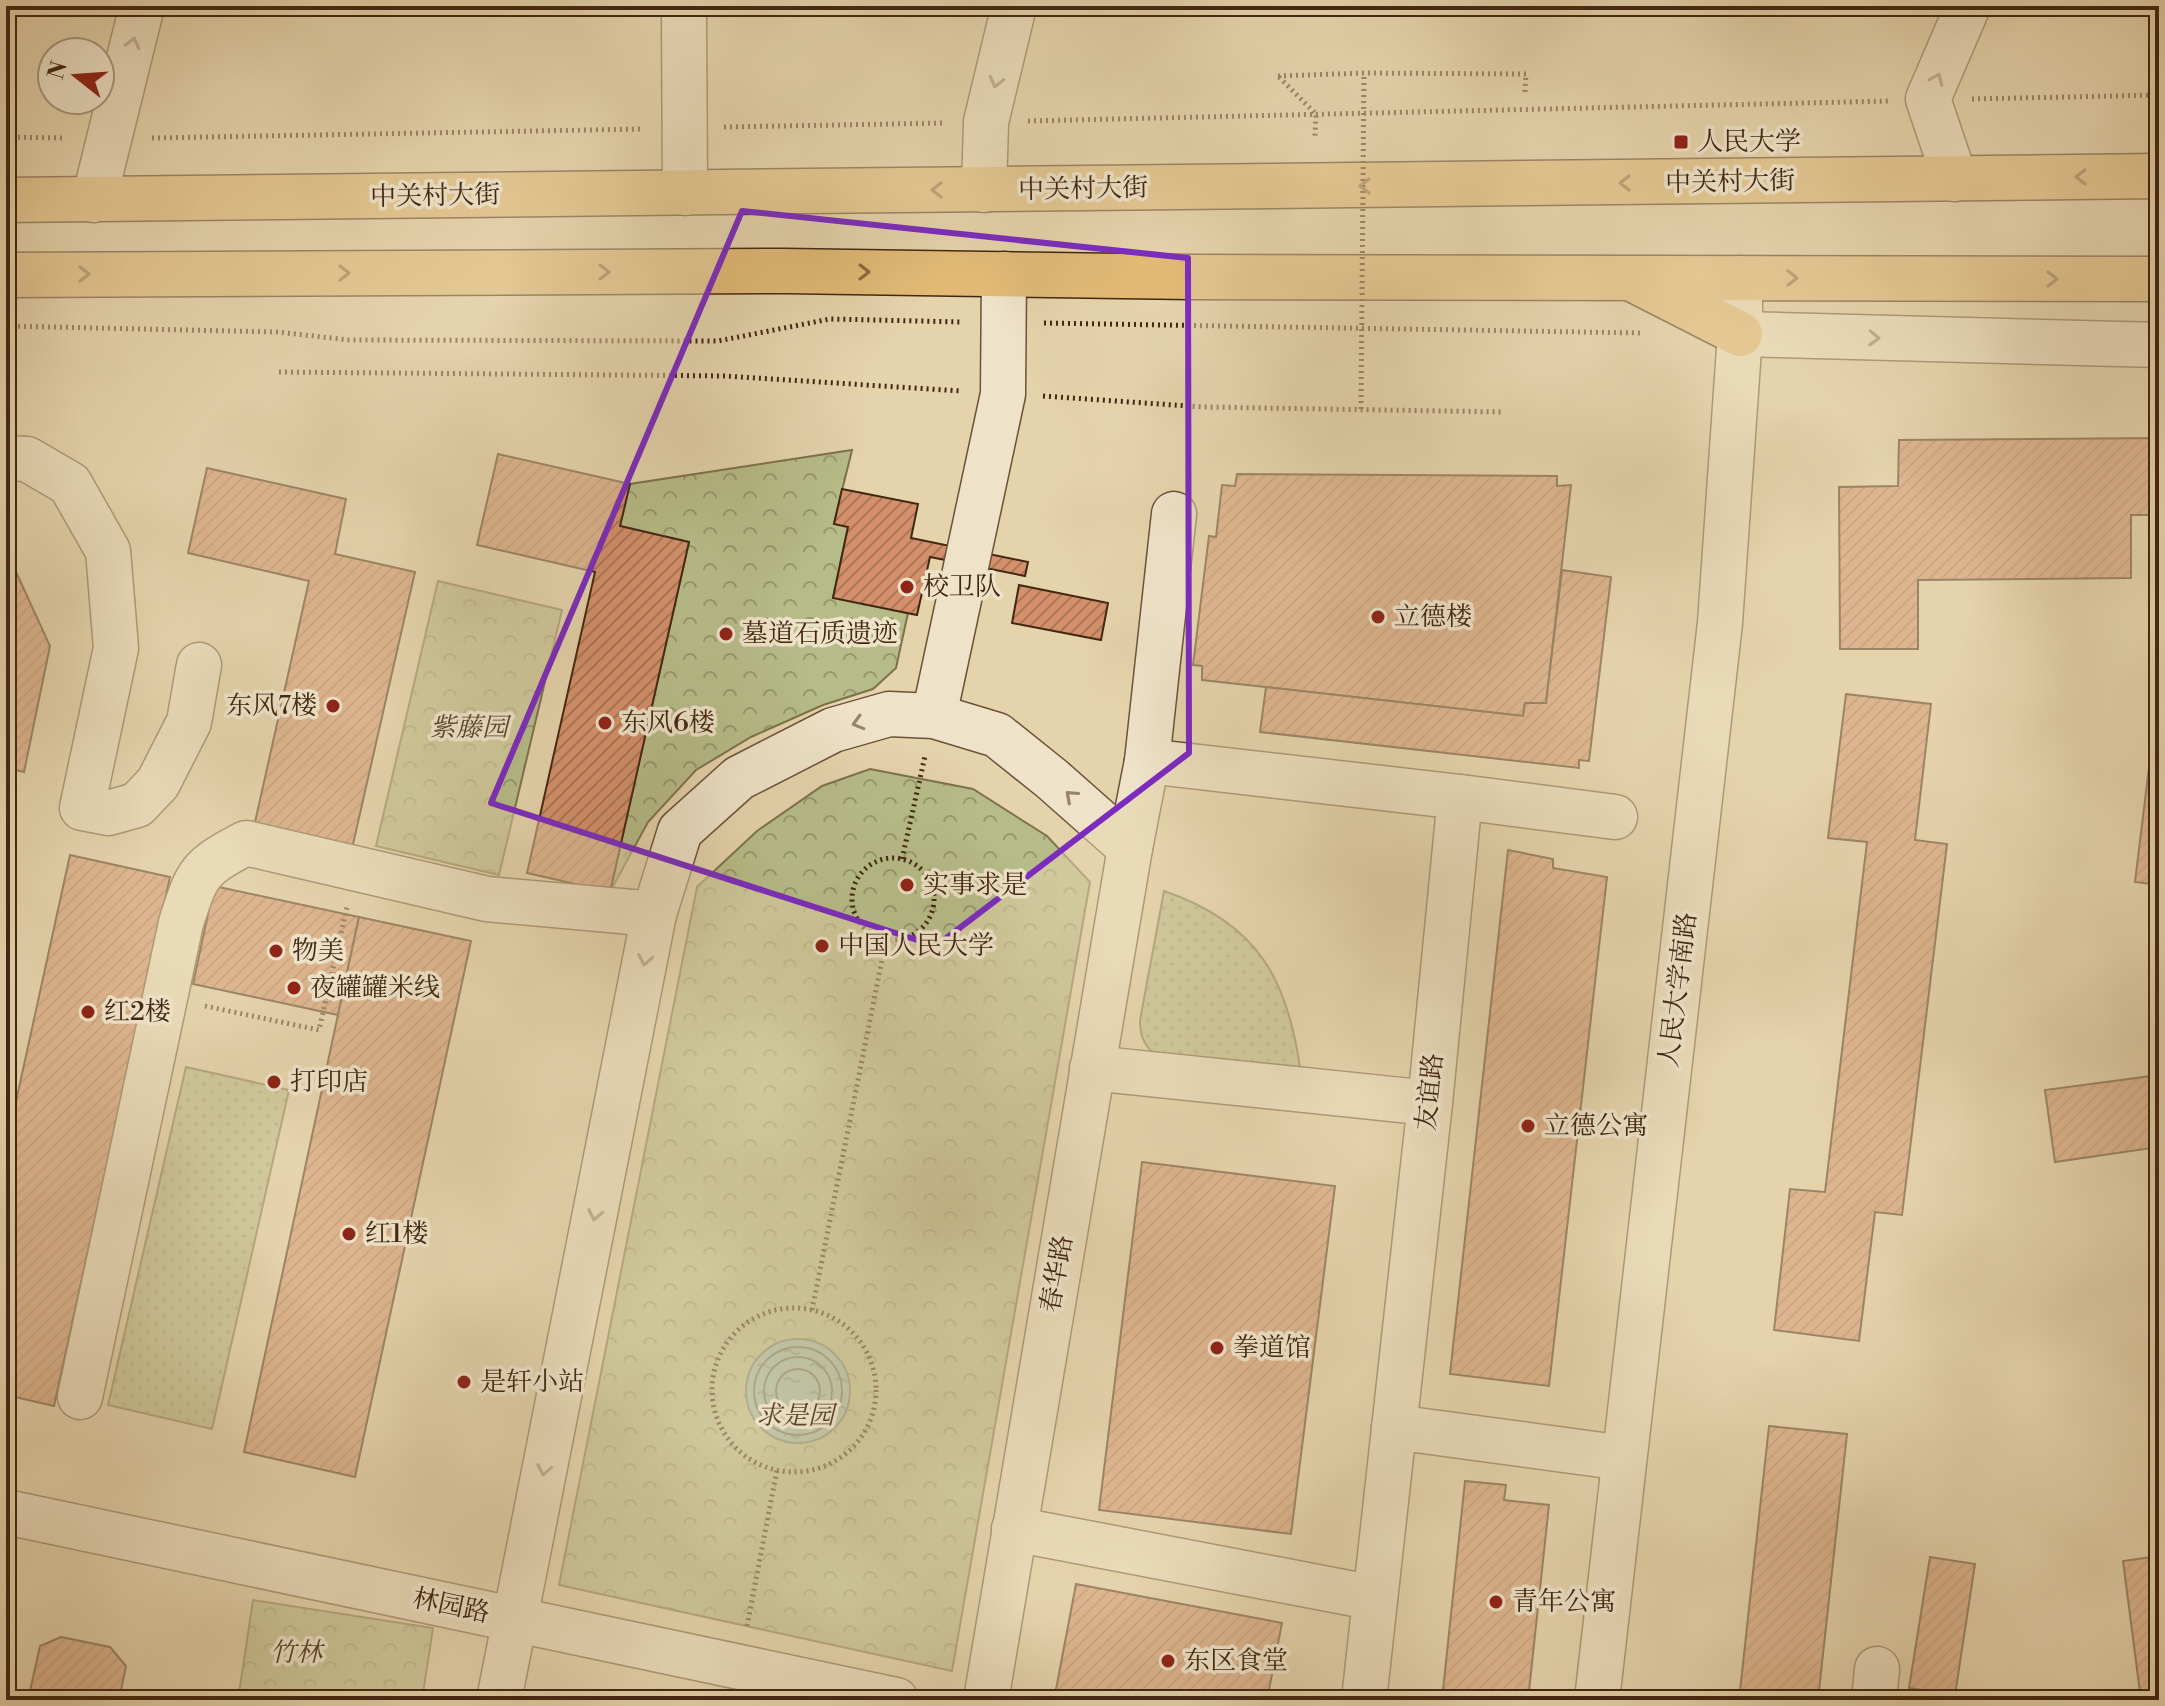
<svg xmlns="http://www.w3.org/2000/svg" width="2165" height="1706" font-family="'Libre Bodoni','Noto Serif SC',serif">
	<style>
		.grass { fill: url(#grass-dots); stroke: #7c724d; stroke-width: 2 }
		.forest { fill: url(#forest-crowns); stroke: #7c724d; stroke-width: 2 }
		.water { fill: url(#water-ripples); stroke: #757f6a; stroke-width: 2 }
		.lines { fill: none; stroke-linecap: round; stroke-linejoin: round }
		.shore { stroke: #6c705b; stroke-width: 2 }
		.building { fill: url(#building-hatch); stroke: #422712; stroke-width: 2 }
		.minor-casing { stroke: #6b5238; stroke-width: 47 }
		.major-casing { stroke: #422712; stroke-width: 47 }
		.path { stroke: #422712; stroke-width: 5; stroke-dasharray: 2 4; stroke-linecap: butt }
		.minor { stroke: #eee2c8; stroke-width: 44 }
		.major { stroke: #e2ba76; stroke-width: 44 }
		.path-bridge { stroke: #422712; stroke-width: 5; stroke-dasharray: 2 4; stroke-linecap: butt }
		.oneway { stroke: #98846d }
		.oneway2 { stroke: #8a693f }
		.marked { fill: none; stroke: #7b2cbf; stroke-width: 6; stroke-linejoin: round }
		.poi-dot { fill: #8f2418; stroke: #eee2c8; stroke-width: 3 }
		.labels { text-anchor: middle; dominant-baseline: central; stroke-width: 7; stroke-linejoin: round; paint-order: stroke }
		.poi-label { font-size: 26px; fill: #422712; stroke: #eee2c8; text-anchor: start }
		.street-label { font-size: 26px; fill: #422712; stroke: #eee2c8 }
		.park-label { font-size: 26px; font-style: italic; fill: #59452a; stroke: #eee2c8 }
	</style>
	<defs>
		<pattern id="grass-dots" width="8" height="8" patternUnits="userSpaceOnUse" patternTransform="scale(2)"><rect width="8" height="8" fill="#b6bc88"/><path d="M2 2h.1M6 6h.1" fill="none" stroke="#96996e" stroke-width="1.8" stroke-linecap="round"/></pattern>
		<pattern id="forest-crowns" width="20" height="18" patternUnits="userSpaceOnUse" patternTransform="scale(2)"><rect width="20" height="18" fill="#b6bc88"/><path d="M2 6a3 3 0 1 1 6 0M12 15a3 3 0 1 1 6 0" fill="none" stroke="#96996e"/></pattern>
		<pattern id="water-ripples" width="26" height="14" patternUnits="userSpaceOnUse" patternTransform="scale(2)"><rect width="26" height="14" fill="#97b9a4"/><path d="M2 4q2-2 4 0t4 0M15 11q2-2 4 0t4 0" fill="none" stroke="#7d9684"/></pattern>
		<pattern id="building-hatch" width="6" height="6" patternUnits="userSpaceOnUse" patternTransform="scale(2)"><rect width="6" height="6" fill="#d3906a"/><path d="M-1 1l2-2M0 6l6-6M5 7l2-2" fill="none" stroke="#ad7656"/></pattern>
	</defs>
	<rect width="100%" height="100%" fill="#e5d3ab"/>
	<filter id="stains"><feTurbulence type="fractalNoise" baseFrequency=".0025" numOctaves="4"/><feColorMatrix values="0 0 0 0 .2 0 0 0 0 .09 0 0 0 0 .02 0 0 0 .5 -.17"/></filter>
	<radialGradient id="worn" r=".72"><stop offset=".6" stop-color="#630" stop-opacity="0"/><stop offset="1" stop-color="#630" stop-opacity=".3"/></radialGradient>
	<g class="grass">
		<path d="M1164 891C1258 923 1289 980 1301 1075L1156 1055C1144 1046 1140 1036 1140 1020Z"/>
		<polygon points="186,1067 289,1090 212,1429 108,1405"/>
	</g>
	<g class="forest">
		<polygon points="852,450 834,523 848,527 833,597 908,613 896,668 873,689 823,705 751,737 696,770 648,822 610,892 689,542 620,526 630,484"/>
		<polygon points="438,581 562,610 499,875 376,846"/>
		<polygon points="870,769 973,789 1047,836 1090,882 952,1671 559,1585 697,887 757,831 822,786"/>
		<polygon points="253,1600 433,1628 422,1700 238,1700"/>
	</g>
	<circle class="water" cx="798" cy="1391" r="52"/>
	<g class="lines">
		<g class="shore">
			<circle cx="798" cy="1391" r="44"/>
			<circle cx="798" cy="1391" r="34"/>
			<circle cx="798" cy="1391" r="22"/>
		</g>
	</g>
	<g class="building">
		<polygon points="2159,438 2159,515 2131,515 2131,578 1918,580 1918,649 1840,649 1839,487 1898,486 1899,440"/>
		<polygon points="498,454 630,484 620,526 689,542 610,892 527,873 595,572 477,545"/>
		<polygon points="207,468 346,499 335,554 415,572 351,853 253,831 309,581 188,553"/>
		<polygon points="1237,474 1557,476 1557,486 1571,485 1546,703 1525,703 1523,716 1202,680 1202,666 1193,665 1209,536 1216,537 1222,485 1235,486"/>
		<polygon points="842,489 918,504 911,538 1028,562 1025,576 930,557 917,615 833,598 848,527 834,524"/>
		<polygon points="6,550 50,646 24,772 6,768"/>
		<polygon points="1562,570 1611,577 1589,761 1579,760 1579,768 1260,732 1266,687 1523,716 1525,703 1546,703"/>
		<polygon points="1019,585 1108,603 1101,640 1012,623"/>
		<polygon points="2159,686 2159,885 2135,882"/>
		<polygon points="1846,694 1931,704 1915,840 1947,844 1902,1215 1875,1212 1859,1341 1774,1330 1790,1189 1825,1192 1867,842 1828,838"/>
		<polygon points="1508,850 1553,859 1553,868 1607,877 1549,1386 1450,1374"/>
		<polygon points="70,855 170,877 54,1406 6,1395 6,1147"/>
		<polygon points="214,886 359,917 338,1015 193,984"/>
		<polygon points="359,917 471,941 355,1477 244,1452"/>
		<polygon points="2159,1075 2159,1147 2055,1162 2045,1090"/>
		<polygon points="1142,1162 1335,1186 1291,1534 1099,1510"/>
		<polygon points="1769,1426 1847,1434 1818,1700 1739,1700"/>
		<polygon points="1465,1481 1506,1485 1504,1500 1549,1505 1528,1700 1442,1700"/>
		<polygon points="2159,1556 2159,1700 2141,1700 2123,1561"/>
		<polygon points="1930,1557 1975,1564 1955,1695 1909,1688"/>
		<polygon points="1076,1584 1282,1623 1267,1700 1054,1700"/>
		<polygon points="61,1637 110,1647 126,1666 119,1700 28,1700 40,1646"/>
	</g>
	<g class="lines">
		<g class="minor-casing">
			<g id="minor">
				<polyline points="684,15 685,193"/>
				<polyline points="1955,179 1928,99 1968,6"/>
				<polyline points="984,190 986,122 1014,6"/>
				<polyline points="94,200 142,6"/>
				<polyline points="1740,334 2159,345"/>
				<polyline points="6,458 27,459 70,484 108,551 116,648 82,808 108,813 137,805 158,783 189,722 199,665"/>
				<polyline points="934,716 1003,394 1004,274"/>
				<polyline points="1147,761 1460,797 1430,1103 1364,1700"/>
				<polyline points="1460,797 1615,817"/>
				<polyline points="1092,1068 1430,1103"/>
				<path d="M80 1397 181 923C197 873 198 868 246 843L487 899 654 914"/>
				<polyline points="1394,1427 1624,1458"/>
				<polyline points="6,1512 896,1700"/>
				<polyline points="1014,1529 1375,1598"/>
				<polyline points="499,1700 654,914 680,831 739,778 833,730 889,714 934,716 997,735 1052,779 1130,848"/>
				<polyline points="986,1700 1130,848 1147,761 1174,514"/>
				<polyline points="1597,1700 1720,623 1740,334 1740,278"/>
				<polyline points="1874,1700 1877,1669"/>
			</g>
		</g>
		<g class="major-casing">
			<g id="major">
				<polyline points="6,200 2159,176"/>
				<polyline points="6,275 785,271 1191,277 2159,279"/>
				<polyline points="1636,281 1740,334"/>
			</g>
		</g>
		<g class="path">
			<polyline points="1278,76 1364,73 1526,74 1525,92"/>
			<polyline points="1279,77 1316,114 1315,136"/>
			<polyline points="1972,99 2159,95"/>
			<polyline points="1028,121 1890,101"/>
			<polyline points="724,127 946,123"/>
			<polyline points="6,137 66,138"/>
			<polyline points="152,138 642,129"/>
			<polyline points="1044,323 1642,333"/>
			<polyline points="6,326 277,332 349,340 718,341 830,319 962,322"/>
			<polyline points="279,372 725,376 961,391"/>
			<polyline points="1043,396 1203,407 1503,412"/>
			<circle cx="893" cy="899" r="41"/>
			<polyline points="902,859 925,756"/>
			<polyline points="205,1006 319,1030 347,907"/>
			<circle cx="794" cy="1390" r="82"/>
			<polyline points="812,1310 886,940"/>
			<polyline points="747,1626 777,1470"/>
		</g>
		<use href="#minor" class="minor"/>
		<use href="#major" class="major"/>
		<polyline class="path-bridge" points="1361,409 1364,73"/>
	</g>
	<defs><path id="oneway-chevron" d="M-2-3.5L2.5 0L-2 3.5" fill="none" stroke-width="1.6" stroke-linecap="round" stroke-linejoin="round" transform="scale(2)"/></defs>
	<g class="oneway">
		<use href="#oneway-chevron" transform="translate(133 43) rotate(-76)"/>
		<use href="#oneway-chevron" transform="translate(1937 79) rotate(-66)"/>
		<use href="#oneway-chevron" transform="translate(996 82) rotate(104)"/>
		<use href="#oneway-chevron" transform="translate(1874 338) rotate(2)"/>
		<use href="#oneway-chevron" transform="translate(858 723) rotate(164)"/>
		<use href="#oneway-chevron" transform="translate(1071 796) rotate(-138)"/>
		<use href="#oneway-chevron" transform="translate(645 960) rotate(101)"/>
		<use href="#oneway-chevron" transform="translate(595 1215) rotate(101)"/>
		<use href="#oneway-chevron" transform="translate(544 1470) rotate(101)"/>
	</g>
	<g class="oneway2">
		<use href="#oneway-chevron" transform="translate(2081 177) rotate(179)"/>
		<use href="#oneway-chevron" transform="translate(1625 183) rotate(179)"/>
		<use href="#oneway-chevron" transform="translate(1365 186) rotate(179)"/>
		<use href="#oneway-chevron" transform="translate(937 190) rotate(179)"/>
		<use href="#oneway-chevron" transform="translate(604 272)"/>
		<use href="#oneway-chevron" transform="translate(864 272) rotate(1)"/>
		<use href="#oneway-chevron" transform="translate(344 273)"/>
		<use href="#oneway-chevron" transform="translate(84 274)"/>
		<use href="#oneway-chevron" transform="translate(1792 278)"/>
		<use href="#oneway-chevron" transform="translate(2052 279)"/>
	</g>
	<path d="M0 0H2165V1706H0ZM742 211 1188 258 1189 753 936 946 491 803Z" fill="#e5d3ab" fill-opacity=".55" fill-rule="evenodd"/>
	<path class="marked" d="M742 211 1188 258 1189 753 936 946 491 803Z"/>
	<g class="poi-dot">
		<rect x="1673" y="134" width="16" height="16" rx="4"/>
		<circle cx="907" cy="587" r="8"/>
		<circle cx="1378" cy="617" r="8"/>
		<circle cx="726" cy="634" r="8"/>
		<circle cx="333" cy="706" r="8"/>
		<circle cx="605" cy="723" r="8"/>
		<circle cx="907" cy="885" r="8"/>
		<circle cx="822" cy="946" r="8"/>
		<circle cx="276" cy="951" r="8"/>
		<circle cx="294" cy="988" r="8"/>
		<circle cx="88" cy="1012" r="8"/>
		<circle cx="274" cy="1082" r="8"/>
		<circle cx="1528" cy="1126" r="8"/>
		<circle cx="349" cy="1234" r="8"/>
		<circle cx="1217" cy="1348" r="8"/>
		<circle cx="464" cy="1382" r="8"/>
		<circle cx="1496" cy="1602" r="8"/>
		<circle cx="1168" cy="1661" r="8"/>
	</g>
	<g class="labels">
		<g class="poi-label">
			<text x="1697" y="142">人民大学</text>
			<text x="923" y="587">校卫队</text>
			<text x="1394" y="617">立德楼</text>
			<text x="742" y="634">墓道石质遗迹</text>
			<text x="317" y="706" text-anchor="end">东风7楼</text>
			<text x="621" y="723">东风6楼</text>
			<text x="923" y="885">实事求是</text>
			<text x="838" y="946">中国人民大学</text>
			<text x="292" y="951">物美</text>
			<text x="310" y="988">夜罐罐米线</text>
			<text x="104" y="1012">红2楼</text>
			<text x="290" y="1082">打印店</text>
			<text x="1544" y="1126">立德公寓</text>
			<text x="365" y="1234">红1楼</text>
			<text x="1233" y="1348">拳道馆</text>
			<text x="480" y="1382">是轩小站</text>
			<text x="1512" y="1602">青年公寓</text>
			<text x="1184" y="1661">东区食堂</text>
		</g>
		<g class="street-label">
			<text transform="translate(1730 182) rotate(-1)">中关村大街</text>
			<text transform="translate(1083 189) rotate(-1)">中关村大街</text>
			<text transform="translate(435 196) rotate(-1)">中关村大街</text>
			<text transform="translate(1678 990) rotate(-83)">人民大学南路</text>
			<text transform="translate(1430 1092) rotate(-84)">友谊路</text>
			<text transform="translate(1057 1274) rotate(-80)">春华路</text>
			<text transform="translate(451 1606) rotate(12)">林园路</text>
		</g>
		<g class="park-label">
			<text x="469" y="728">紫藤园</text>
			<text x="795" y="1416">求是园</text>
			<text x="296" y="1653">竹林</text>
		</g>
	</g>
	<rect width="2165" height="1706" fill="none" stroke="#e5d3ab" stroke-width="32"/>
	<rect x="8" y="8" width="2149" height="1690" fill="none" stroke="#422712" stroke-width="4"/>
	<rect x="16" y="16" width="2133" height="1674" fill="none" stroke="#422712" stroke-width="2"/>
	<g transform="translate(76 76) rotate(287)"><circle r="38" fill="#eee2c8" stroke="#a9977f" stroke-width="2"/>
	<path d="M0-6L14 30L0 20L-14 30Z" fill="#8f2418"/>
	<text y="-12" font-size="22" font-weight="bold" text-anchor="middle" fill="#422712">N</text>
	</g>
	<rect width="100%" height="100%" filter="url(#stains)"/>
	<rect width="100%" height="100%" fill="url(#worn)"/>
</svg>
